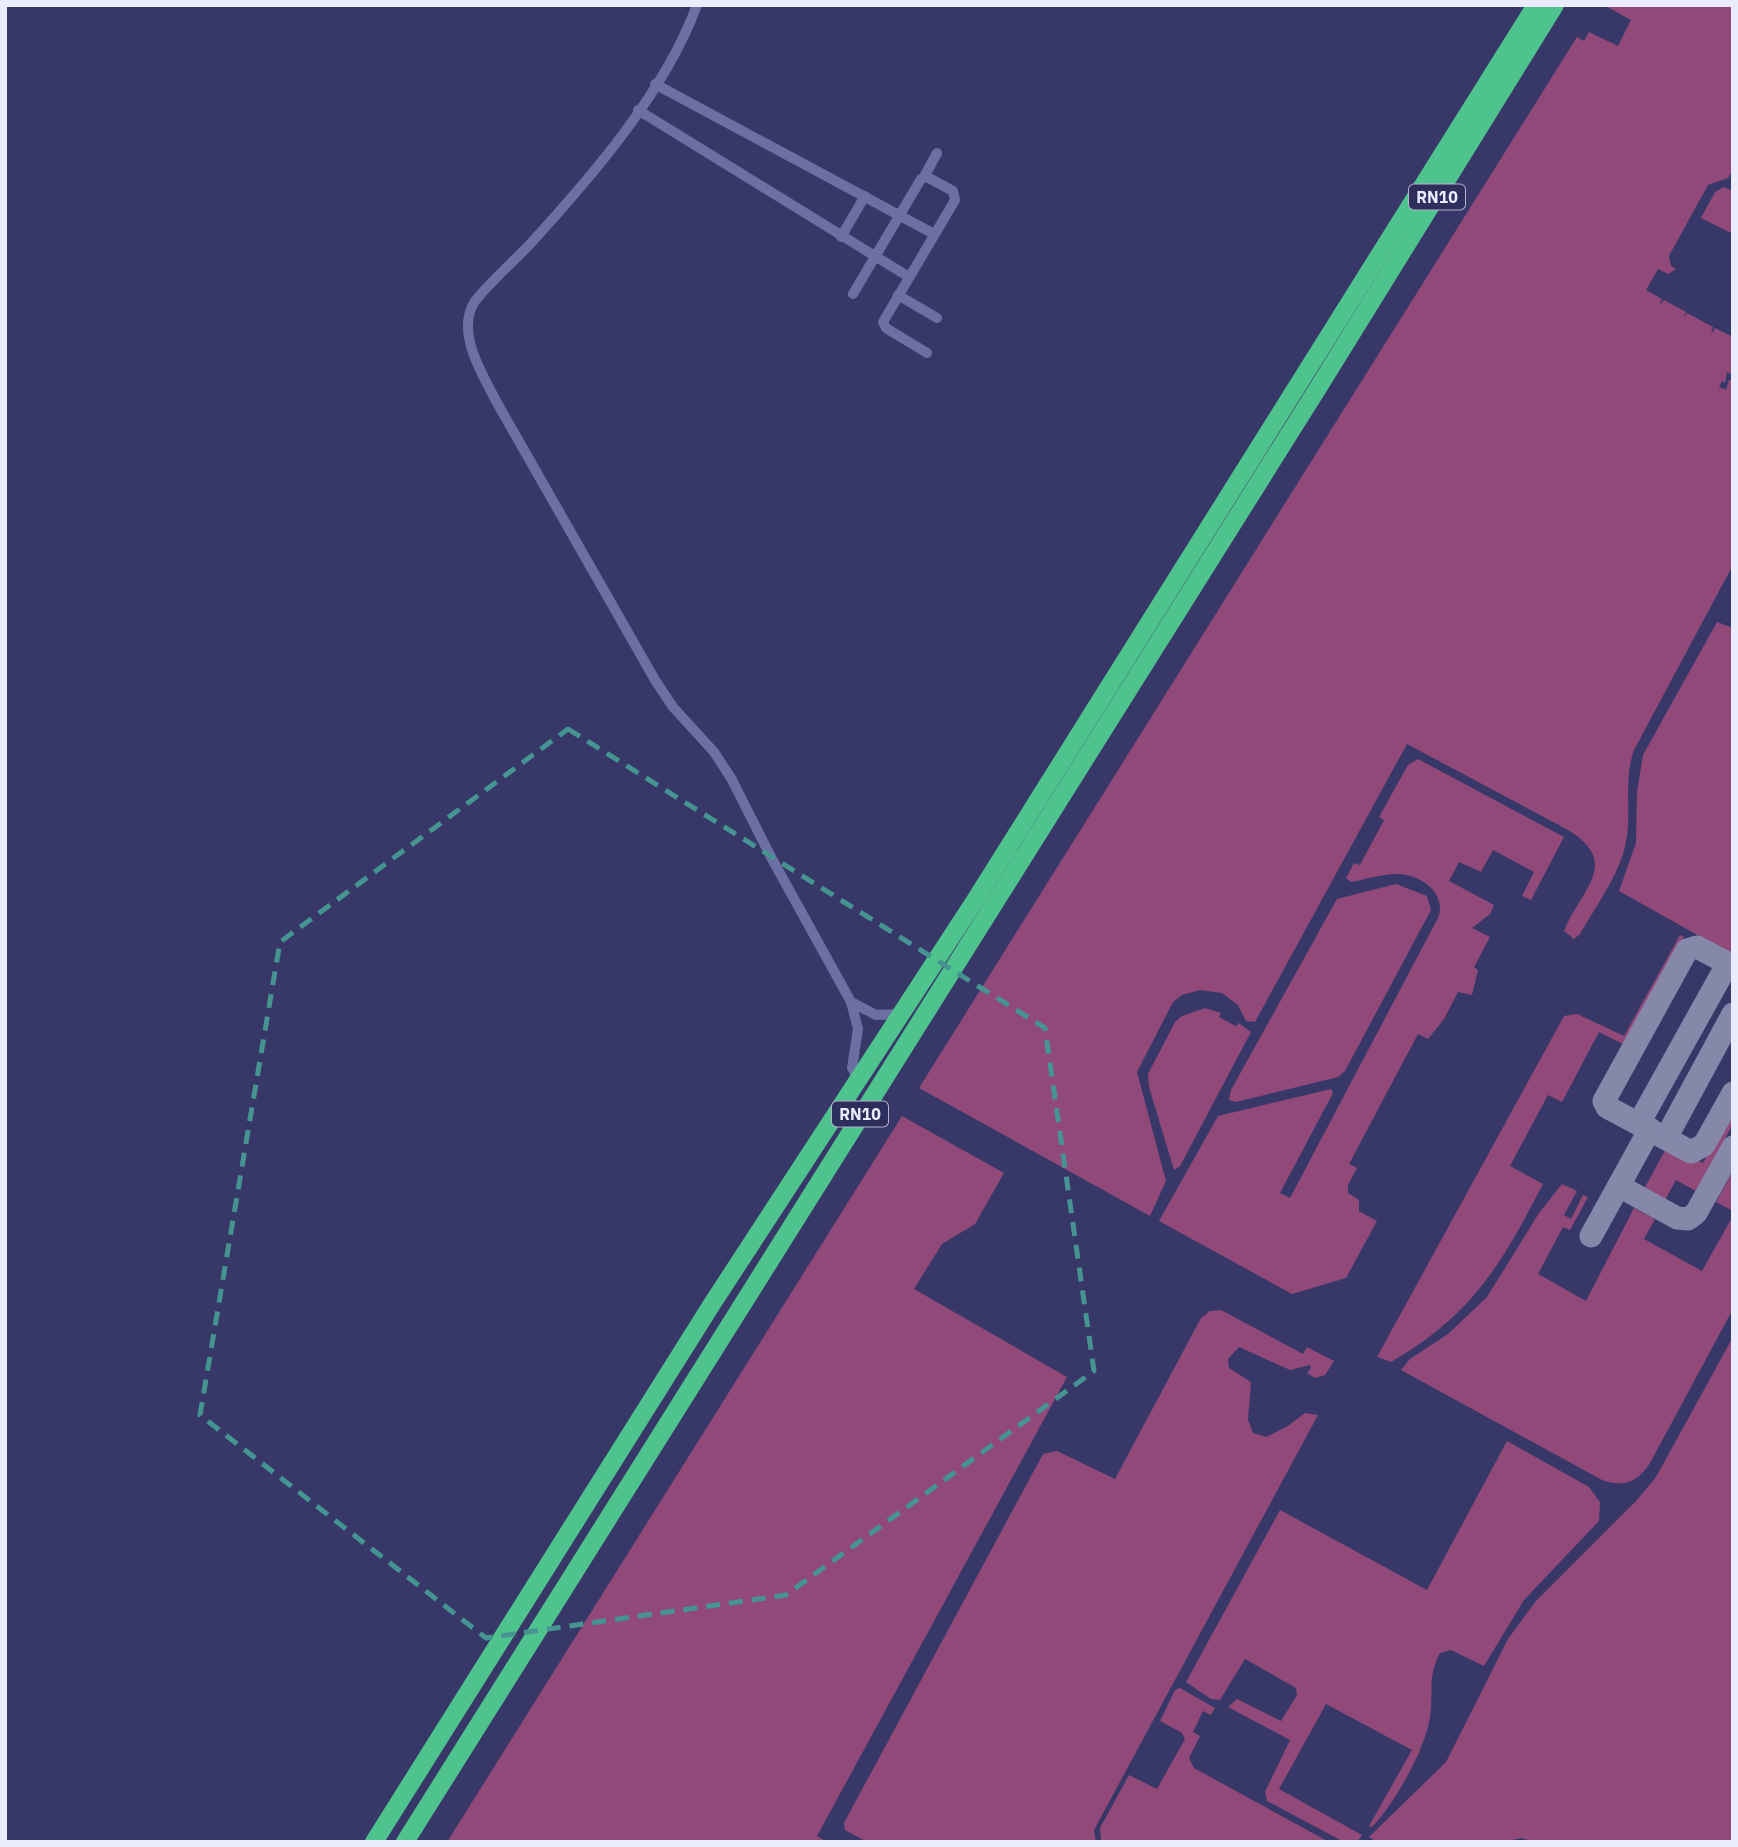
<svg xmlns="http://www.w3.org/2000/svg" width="1738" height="1847" font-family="'IBM Plex Sans',sans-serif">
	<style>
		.green { fill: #904979 }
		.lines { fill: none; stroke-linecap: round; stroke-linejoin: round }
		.taxiway { stroke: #8688aa; stroke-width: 23 }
		.street { stroke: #6c6fa3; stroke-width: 10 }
		.highway { stroke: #4fc38e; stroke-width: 18 }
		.marked { fill: none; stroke: #469492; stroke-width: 5; stroke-dasharray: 14 9; stroke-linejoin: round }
		.labels { text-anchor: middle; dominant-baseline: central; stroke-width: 5; stroke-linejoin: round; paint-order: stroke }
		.shield { fill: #2e2e5c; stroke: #b2b3cd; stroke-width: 2 }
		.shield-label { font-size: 16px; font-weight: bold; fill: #eaecfe }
	</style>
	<rect width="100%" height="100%" fill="#373868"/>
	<g class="green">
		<path d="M1604 5H1733V170L1728 178 1708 185 1669 256 1671 266 1676 269 1668 274 1658 269 1646 290 1662 299 1659 305 1664 300 1686 312 1683 318 1687 313 1713 327 1711 335 1715 328 1733 337V375L1727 372 1725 383 1722 381 1719 387 1726 390 1729 380H1733V565L1634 750C1623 781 1632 811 1626 842 1620 874 1596 906 1580 934L1574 939 1564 931C1581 889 1622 863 1568 830L1407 744 1255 1022 1246 1021 1238 1005 1222 993 1200 990 1182 995 1173 1002 1137 1072 1166 1181 1150 1216 919 1088 1577 37 1584 41 1589 32 1618 46 1631 20Z"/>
		<polygon points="1724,187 1733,191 1733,234 1701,218 1715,192"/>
		<polygon points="1717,622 1733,628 1733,955 1619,891 1636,843 1637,792 1643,755"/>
		<path d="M1418 759 1564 837 1531 900 1522 896 1534 872 1493 850 1481 872 1459 862 1449 881 1494 905 1490 914 1472 928 1490 937 1474 967 1478 970 1472 995 1458 992 1444 1019 1428 1039 1418 1034 1349 1164 1357 1168 1348 1185V1193L1359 1200V1211L1377 1221 1346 1278 1292 1294 1159 1221 1218 1116 1331 1089 1333 1093 1280 1193 1290 1198 1439 916C1445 893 1423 876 1400 874 1385 873 1367 879 1351 882L1346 878 1354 863 1360 865 1384 820 1379 817 1408 765Z"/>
		<polygon points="1396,884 1427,896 1431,910 1345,1071 1338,1077 1236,1102 1229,1100 1231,1090 1337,899"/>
		<path d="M1680 935 1684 937 1625 1045 1599 1032 1562 1102 1548 1095 1510 1166 1543 1184C1501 1265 1472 1315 1391 1362L1377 1357 1564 1016 1577 1014 1624 1036Z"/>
		<polygon points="1205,1008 1221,1013 1219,1017 1236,1026 1239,1023 1251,1032 1180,1166 1174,1170 1149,1087 1148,1074 1175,1022 1182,1016"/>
		<polygon points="1733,1108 1733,1124 1696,1191 1676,1180 1665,1200 1644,1189 1668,1145 1703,1163"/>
		<polygon points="902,1116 1004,1173 975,1224 942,1244 914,1289 1067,1377 817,1836 827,1842 447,1842"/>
		<polygon points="1733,1171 1733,1211 1716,1202"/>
		<path d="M1562 1184 1577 1191 1564 1215 1571 1219 1583 1195 1588 1197 1570 1230 1563 1227 1538 1274 1586 1301 1634 1208 1655 1219 1644 1239 1702 1271 1733 1216V1309L1650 1463C1637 1483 1624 1487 1602 1480L1401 1370 1410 1359 1448 1334 1487 1297 1539 1213Z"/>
		<polygon points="1221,1310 1303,1354 1307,1347 1334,1361 1325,1375 1315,1378 1307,1373 1311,1368 1310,1365 1290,1370 1239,1347 1228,1359 1229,1368 1251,1382 1248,1420 1253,1433 1266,1437 1288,1426 1305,1413 1318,1415 1094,1830 1096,1842 867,1842 845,1830 844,1823 1043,1454 1057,1451 1115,1479 1201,1318 1210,1311"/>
		<polygon points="1733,1337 1733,1842 1533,1842 1522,1838 1502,1842 1377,1842 1369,1837 1446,1762 1508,1639 1536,1601 1637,1500 1656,1477"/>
		<path d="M1507 1441 1589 1487 1600 1502 1599 1521 1524 1600 1484 1666 1451 1650 1440 1653C1427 1678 1434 1691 1430 1717 1425 1750 1395 1803 1372 1827L1369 1826 1412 1750 1326 1704 1279 1789 1362 1835 1357 1842H1344L1267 1801 1265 1792 1290 1740 1228 1707 1237 1699 1281 1721 1297 1695 1296 1688 1245 1659 1220 1700 1211 1699 1186 1682 1280 1510 1427 1590Z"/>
		<polygon points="1180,1688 1215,1708 1211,1715 1203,1711 1193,1732 1200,1736 1189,1758 1194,1768 1329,1842 1101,1840 1100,1828 1129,1775 1157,1789 1185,1739 1182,1733 1160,1721 1175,1690"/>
	</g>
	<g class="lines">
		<g class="taxiway">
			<polyline points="1733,966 1697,947 1687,950 1604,1101 1607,1107 1691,1152 1704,1145 1733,1093"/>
			<polyline points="1639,1123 1728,963"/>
			<polyline points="1666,1138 1733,1014"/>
			<polyline points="1619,1186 1677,1218 1688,1219 1696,1213 1733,1147"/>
			<polyline points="1591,1236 1650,1129"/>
		</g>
		<g class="street">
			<path d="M697 5C665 92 593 175 531 243 513 262 492 280 475 301 455 332 482 373 496 401L655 680 673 707 714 752 731 778 771 857 851 1002 858 1029 852 1068 859 1079"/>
			<polyline points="655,84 934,234"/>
			<polyline points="638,110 909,277"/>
			<polyline points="924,177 937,153"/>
			<polyline points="841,237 865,196"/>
			<polyline points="853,294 921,179 927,177 953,191 955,200 883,322 886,328 927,353"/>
			<polyline points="898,295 937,318"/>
			<polyline points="851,1002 876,1015 900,1014"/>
		</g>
		<g class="highway">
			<polyline points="374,1842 712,1304 976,899 1536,5"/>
			<polyline points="405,1842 1318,388 1555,5"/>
		</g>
	</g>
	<path class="marked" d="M568 729 1045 1028 1094 1371 786 1595 486 1638 200 1415 280 942Z"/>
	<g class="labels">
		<g class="shield">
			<rect x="1409" y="184.5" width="56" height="25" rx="5"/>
			<rect x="832" y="1101.5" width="56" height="25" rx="5"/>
		</g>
		<g class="shield-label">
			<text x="1437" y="197">RN10</text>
			<text x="860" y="1114">RN10</text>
		</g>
	</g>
	<rect width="1738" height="1847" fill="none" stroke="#eaecfe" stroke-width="14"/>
</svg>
